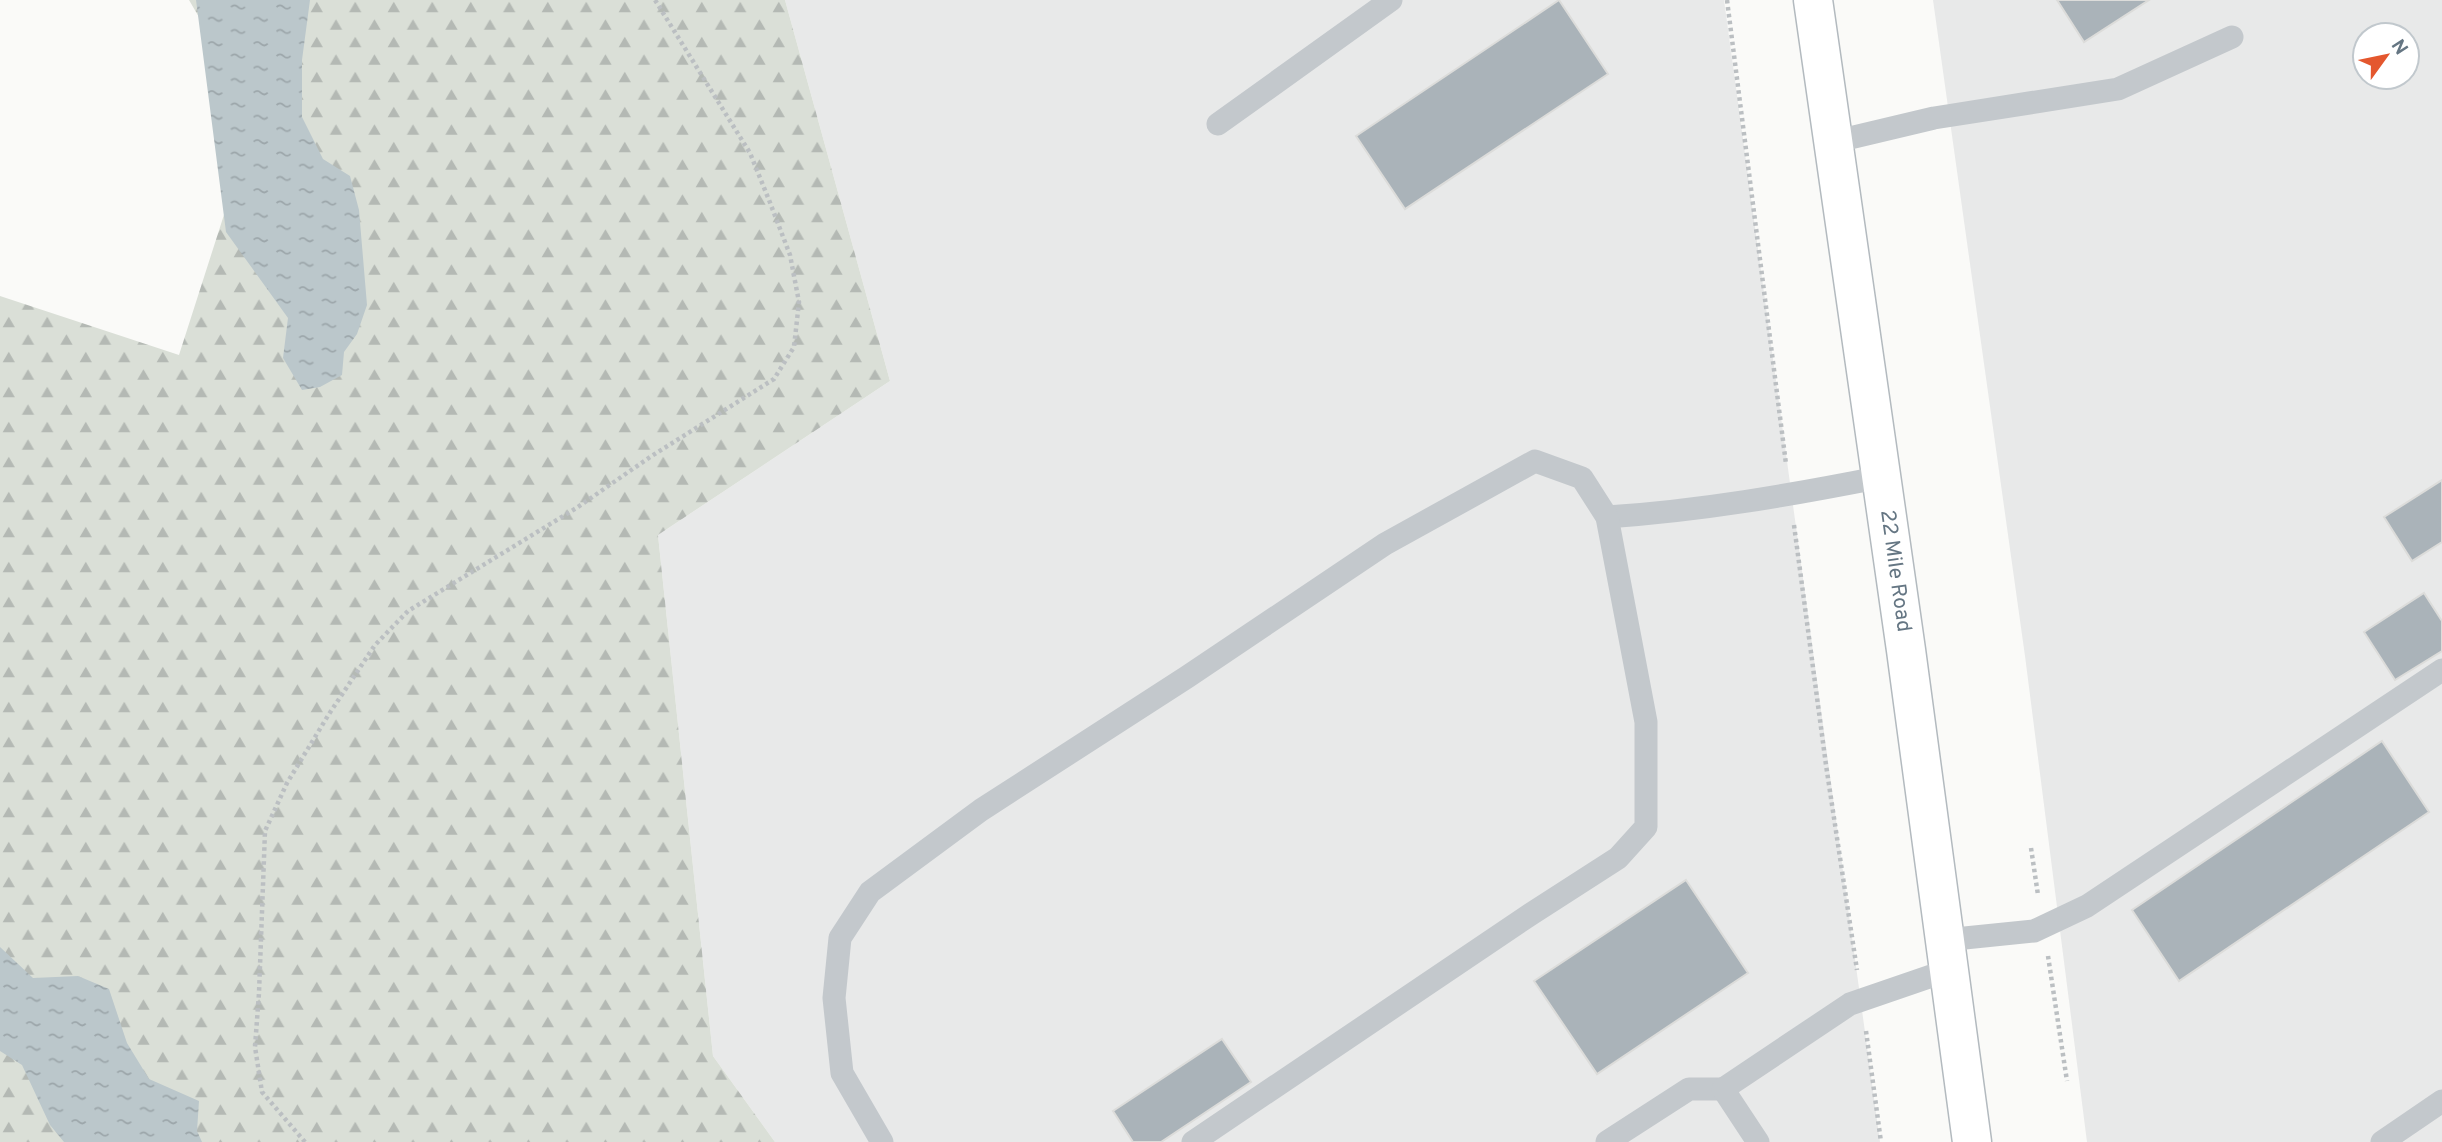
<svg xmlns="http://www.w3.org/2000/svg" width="2442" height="1142" font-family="Overpass,sans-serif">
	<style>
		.built { fill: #e8e9e9; fill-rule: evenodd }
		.forest { fill: url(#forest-firs) }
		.water { fill: url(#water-ripples) }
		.building { fill: #aab3b9; stroke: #dcdcda; stroke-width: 2 }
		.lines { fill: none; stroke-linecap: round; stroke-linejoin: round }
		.secondary-casing { stroke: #b3babf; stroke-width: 41 }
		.path { stroke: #bbbfc2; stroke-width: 4.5; stroke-dasharray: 3.5 3.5; stroke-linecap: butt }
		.lane { stroke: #c3c8cc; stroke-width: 23 }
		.secondary { stroke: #fff; stroke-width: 38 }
		.labels { text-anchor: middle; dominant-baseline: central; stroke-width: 7; stroke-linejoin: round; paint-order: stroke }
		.street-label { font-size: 21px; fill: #657683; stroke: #fff }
	</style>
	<defs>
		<pattern id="forest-firs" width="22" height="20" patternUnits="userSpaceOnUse" patternTransform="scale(1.75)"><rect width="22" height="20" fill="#dadfd7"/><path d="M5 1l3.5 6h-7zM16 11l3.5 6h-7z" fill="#b4b9b4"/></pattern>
		<pattern id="water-ripples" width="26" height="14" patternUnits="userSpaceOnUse" patternTransform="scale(1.75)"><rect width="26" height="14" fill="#bbc7cb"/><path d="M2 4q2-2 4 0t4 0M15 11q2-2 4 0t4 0" fill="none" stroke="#9ca6aa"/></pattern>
	</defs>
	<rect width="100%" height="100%" fill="#fafaf8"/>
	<g class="built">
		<polygon points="785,0 1724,0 1880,1142 775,1142 713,1056 658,535 890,381"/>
		<path d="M1933 0H2442V1142H2087L2025 656ZM2365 35H2407V77H2365Z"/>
	</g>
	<polygon class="forest" points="189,0 785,0 890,381 658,535 713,1056 775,1142 0,1142 0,296 179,355 256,115"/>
	<g class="water">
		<polygon points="196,0 310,0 302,60 302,117 323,159 350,176 359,210 367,305 357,334 344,352 342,375 320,387 302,390 283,358 288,318 226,232"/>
		<polygon points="0,947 33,978 78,976 109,989 127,1043 149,1079 199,1101 197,1131 202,1142 64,1142 50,1125 22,1065 0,1051"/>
	</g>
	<g class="building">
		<polygon points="1559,0 1608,74 1405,209 1356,136"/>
		<polygon points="2057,0 2149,0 2084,42"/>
		<polygon points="2442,480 2442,542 2412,561 2384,517"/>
		<polygon points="2424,593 2442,621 2442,651 2395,680 2364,632"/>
		<polygon points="2382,741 2429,812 2179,981 2132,910"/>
		<polygon points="1686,880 1748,973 1597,1074 1534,981"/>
		<polygon points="1222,1039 1251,1082 1161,1142 1133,1142 1113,1111"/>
	</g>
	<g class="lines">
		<g class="secondary-casing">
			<polyline id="secondary" points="1813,0 1906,650 1972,1142"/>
		</g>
		<g class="path">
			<polyline points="1727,0 1786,464"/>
			<polyline points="1794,525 1826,765 1857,970"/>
			<polyline points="2031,848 2038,895"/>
			<polyline points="2048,956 2067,1081"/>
			<polyline points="1866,1031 1881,1142"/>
			<polyline points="305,1142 262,1092 255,1047 259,993 265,831 287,783 329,714 375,645 408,611 578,507 650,457 774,379 794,347 799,302 790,255 769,200 750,153 655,0"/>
		</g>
		<g class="lane">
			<polyline points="1218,124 1391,0"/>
			<polyline points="1833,142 1934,118 2118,89 2232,37"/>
			<path d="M1607 517C1699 511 1791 495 1882 477"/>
			<polyline points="1945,940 2034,931 2087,906 2442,670"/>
			<polyline points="882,1142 842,1073 834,998 840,938 870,892 981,810 1187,677 1385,544 1535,461 1582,478 1607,517 1646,722 1646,827 1618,858 1531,914 1193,1142"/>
			<polyline points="1607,1142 1689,1089 1723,1089"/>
			<polyline points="1758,1142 1723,1089 1850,1004 1949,970"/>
			<polyline points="2382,1142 2442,1101"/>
		</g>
		<use href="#secondary" class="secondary"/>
	</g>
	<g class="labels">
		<g class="street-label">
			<text transform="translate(1895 571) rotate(82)">22 Mile Road</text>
		</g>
	</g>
	<g transform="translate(2386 56) rotate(57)"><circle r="33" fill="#ffffff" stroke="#c1c8cd" stroke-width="2"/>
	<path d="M0-5L12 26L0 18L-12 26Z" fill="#e4572e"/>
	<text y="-10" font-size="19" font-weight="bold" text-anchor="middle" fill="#657683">N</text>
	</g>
</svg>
